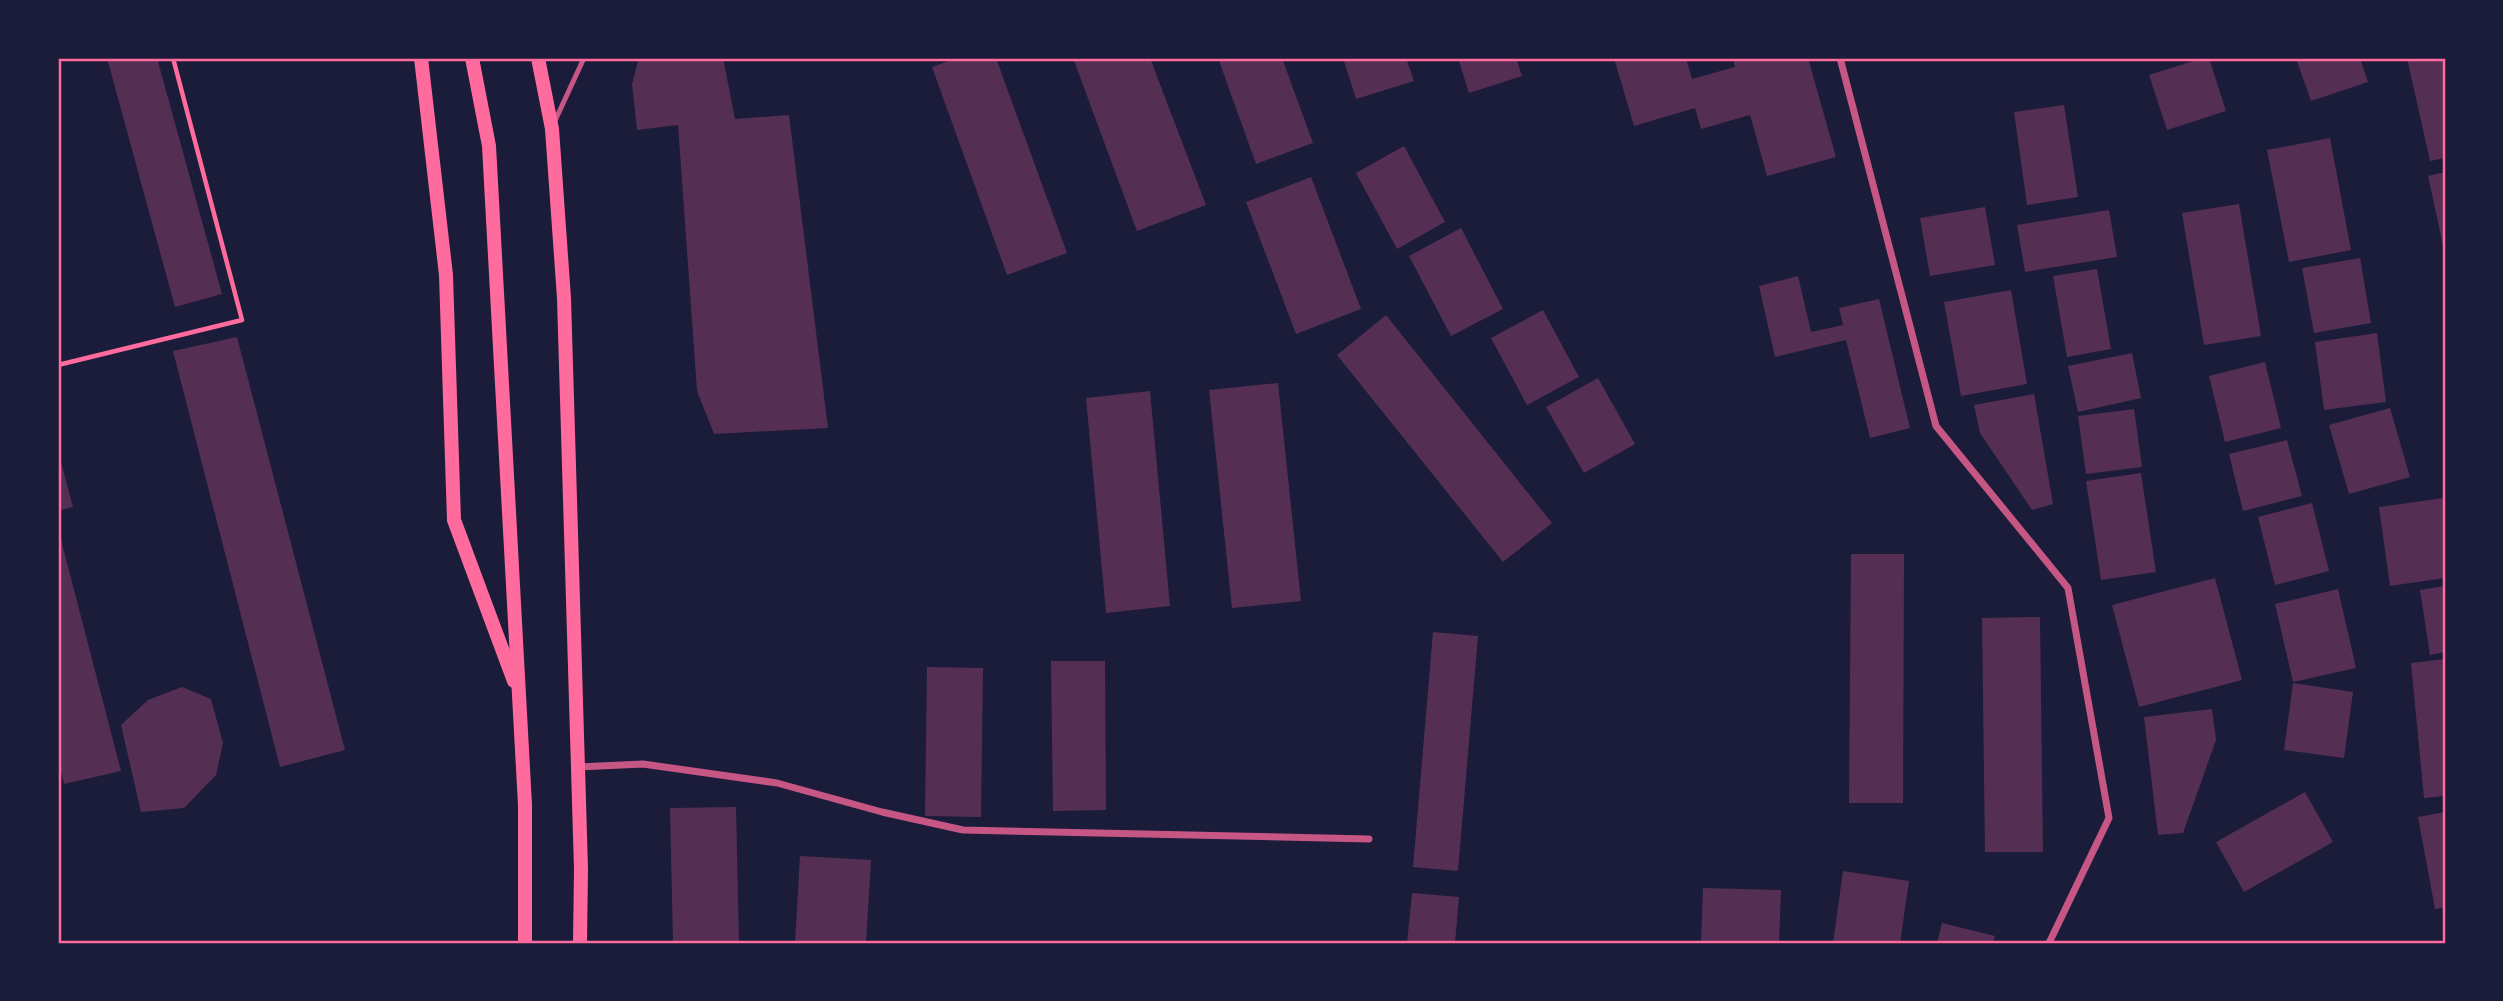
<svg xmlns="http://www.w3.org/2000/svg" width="2503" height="1001" font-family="Jost,sans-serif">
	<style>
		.building { fill: #542f53 }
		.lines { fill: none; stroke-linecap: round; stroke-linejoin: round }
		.path { stroke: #ff6b9d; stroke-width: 4.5 }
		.service { stroke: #c65784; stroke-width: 5 }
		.minor { stroke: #c65784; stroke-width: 7 }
		.secondary { stroke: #ff6b9d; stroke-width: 14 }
		.neatline { fill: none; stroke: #ff6b9d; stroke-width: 2.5 }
	</style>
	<rect width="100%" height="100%" fill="#1b1b3a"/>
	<g class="building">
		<polygon points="107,58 157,58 222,294 175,307"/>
		<polygon points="639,58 723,58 735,119 789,115 828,428 714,434 697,391 678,125 637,130 632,84"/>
		<polygon points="957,58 996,58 1067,253 1007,275 932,67"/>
		<polygon points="1073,58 1150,58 1206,205 1137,231"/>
		<polygon points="1218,58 1282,58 1313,143 1256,164"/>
		<polygon points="1343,58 1406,58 1414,81 1356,99"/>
		<polygon points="1458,58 1516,58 1522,76 1469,93"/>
		<polygon points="1614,58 1686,58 1692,79 1735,67 1733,58 1808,58 1836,157 1767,176 1750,115 1701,129 1695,108 1634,126"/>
		<polygon points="2203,58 2209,58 2226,111 2167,130 2149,75"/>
		<polygon points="2296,58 2360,58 2368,82 2311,101"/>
		<polygon points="2407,58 2445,58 2445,158 2430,161"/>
		<polygon points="2064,105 2078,197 2027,205 2014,112"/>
		<polygon points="2330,138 2351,250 2289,262 2267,150"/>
		<polygon points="1404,146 1445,222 1397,249 1356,173"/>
		<polygon points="2445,172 2445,250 2444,250 2428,176"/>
		<polygon points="1311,177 1361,309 1296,334 1246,202"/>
		<polygon points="2239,204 2261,336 2204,345 2182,213"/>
		<polygon points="1985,207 1995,265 1930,276 1920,218"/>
		<polygon points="2109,210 2117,257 2025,272 2017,225"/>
		<polygon points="1461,228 1503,309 1451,336 1409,256"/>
		<polygon points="2360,258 2371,323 2314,333 2302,268"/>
		<polygon points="2097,269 2111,349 2067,357 2053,276"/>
		<polygon points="1798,276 1811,332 1843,325 1839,308 1879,299 1910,428 1870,438 1846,340 1775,357 1759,286"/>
		<polygon points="2011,290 2027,384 1961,396 1944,302"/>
		<polygon points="1543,310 1579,377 1527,405 1491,338"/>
		<polygon points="1386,315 1552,523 1503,562 1337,355"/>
		<polygon points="2377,333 2386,402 2324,410 2315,342"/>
		<polygon points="237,337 345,750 280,767 173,351"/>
		<polygon points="2132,353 2141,398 2078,412 2068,366"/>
		<polygon points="2265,362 2281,428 2225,442 2209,376"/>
		<polygon points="1598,378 1635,444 1584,473 1546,407"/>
		<polygon points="1278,383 1301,601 1232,608 1209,390"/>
		<polygon points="1150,391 1170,606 1106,613 1086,398"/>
		<polygon points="2034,394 2053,504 2032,510 1980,433 1974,405"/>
		<polygon points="2390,408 2410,477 2349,494 2329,425"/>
		<polygon points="2134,409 2142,467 2086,474 2078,416"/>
		<polygon points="2287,440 2302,496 2243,511 2229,454"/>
		<polygon points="58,451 73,507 58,511"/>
		<polygon points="2141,473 2156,572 2101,580 2086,481"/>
		<polygon points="2444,498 2445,578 2390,586 2379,507"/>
		<polygon points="2312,503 2329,571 2275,585 2258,517"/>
		<polygon points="58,528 121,771 64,784 58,760"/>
		<polygon points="1851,554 1904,554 1903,803 1849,803"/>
		<polygon points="2215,578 2242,680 2139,707 2112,605"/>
		<polygon points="2445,586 2445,652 2430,655 2420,590"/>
		<polygon points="2338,589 2356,668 2293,682 2275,604"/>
		<polygon points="2040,617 2043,852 1985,852 1982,618"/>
		<polygon points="1433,632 1478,636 1458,871 1413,867"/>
		<polygon points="2445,659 2445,796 2424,798 2411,663"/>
		<polygon points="1051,661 1105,661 1106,810 1053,811"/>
		<polygon points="927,667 983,668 981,817 925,816"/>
		<polygon points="2293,683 2353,692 2344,758 2284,750"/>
		<polygon points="182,687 211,699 223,743 216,775 184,808 141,812 121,725 148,700"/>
		<polygon points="2212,709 2216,740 2183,833 2158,835 2144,717"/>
		<polygon points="2305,792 2333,842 2244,892 2216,842"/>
		<polygon points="736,807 739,943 673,943 670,808"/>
		<polygon points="2445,812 2445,907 2435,909 2418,817"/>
		<polygon points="800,856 871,860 866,943 795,943"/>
		<polygon points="1843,871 1909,881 1900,943 1833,943"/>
		<polygon points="1703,888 1781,890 1779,943 1701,943"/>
		<polygon points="1412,893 1459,897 1455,943 1407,943"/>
		<polygon points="1942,923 1995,936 1993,943 1937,943"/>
	</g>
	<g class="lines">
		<polyline class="path" points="58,365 242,320 173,58"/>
		<polyline class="service" points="554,123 584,58"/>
		<g class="minor">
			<polyline points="1840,58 1936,426 2068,588 2109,818 2049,943"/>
			<polyline points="578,767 643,764 777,783 882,812 963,830 1369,839"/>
		</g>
		<g class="secondary">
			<polyline points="421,58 446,275 454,520 514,681"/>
			<polyline points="472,58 489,146 525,805 525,943"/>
			<polyline points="538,58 552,129 564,298 581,869 580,943"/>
		</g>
	</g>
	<rect width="2503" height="1001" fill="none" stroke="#1b1b3a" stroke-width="119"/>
	<rect x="60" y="60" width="2384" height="882" class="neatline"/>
</svg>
